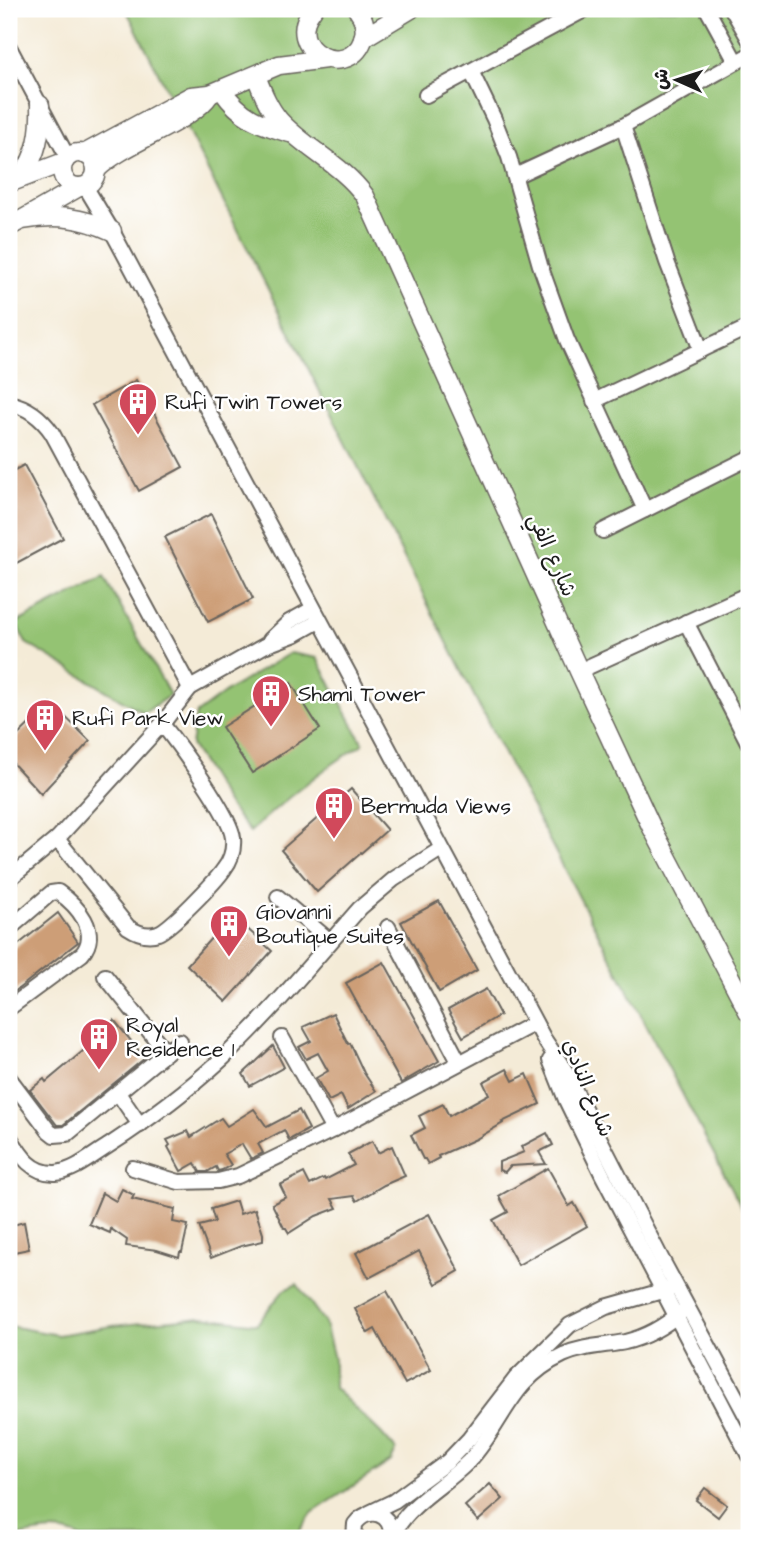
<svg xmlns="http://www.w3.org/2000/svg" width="758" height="1547" font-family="'Architects Daughter','Playpen Sans Arabic',sans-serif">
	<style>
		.green { fill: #94c373; stroke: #587048; stroke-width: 2 }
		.building { fill: #cd9e77 }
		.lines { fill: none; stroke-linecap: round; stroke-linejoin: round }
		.minor-casing { stroke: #68645d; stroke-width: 18 }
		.tertiary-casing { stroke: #68645d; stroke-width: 21 }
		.minor { stroke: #fff; stroke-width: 14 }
		.tertiary { stroke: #fff; stroke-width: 18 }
		.labels { text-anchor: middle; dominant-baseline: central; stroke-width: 5; stroke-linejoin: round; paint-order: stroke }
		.poi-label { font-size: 21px; fill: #1c1c1c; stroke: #fff; text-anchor: start }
		.street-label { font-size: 21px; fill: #1c1c1c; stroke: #fff }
	</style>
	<rect width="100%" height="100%" fill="#fff"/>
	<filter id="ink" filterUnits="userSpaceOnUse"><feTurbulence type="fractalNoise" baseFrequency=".0143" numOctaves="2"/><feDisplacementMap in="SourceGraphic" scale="14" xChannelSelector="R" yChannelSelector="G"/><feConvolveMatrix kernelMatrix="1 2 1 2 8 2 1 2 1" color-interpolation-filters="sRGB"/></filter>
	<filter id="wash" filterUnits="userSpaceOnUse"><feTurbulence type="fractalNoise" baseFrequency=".00686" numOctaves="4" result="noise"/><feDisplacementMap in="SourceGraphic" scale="28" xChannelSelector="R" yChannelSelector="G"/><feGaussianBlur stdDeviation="1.57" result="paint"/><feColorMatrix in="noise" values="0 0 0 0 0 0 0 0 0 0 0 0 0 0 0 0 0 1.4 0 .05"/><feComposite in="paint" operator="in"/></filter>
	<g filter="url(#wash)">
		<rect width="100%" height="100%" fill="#f4ebd7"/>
		<g class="green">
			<polygon points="126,9 749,9 749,1221 494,735"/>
			<polygon points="104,577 170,695 144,713 26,643 16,623"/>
			<path d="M290 653 317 658 363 744C321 770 285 799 250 832L228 805 191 745 196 714 227 691Z"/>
			<path d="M297 1284 325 1323 334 1359V1388L381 1433 396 1450 391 1461 312 1513 295 1538H82C58 1525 34 1534 9 1538V1326L58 1335 112 1326 202 1317 257 1324 284 1290Z"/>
		</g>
		<g id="blocks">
			<g class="building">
				<polygon points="136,380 183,467 139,491 92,405"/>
				<polygon points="24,465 63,538 9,567 9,473"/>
				<polygon points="211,514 253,599 208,622 165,537"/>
				<polygon points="291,683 320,729 252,773 222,727"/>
				<polygon points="51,703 90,741 41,794 9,759 9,744"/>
				<polygon points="351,789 387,830 317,892 281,850"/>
				<polygon points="439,901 477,970 439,992 401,922"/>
				<polygon points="58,913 78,942 9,996 9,952"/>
				<polygon points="232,915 272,951 226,1002 187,965"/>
				<polygon points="384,962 439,1061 401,1083 346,983"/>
				<polygon points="486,989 500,1015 463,1037 448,1010"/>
				<polygon points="333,1013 348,1044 350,1043 364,1073 376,1091 348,1109 341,1095 329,1101 316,1078 328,1071 318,1053 306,1059 299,1047 311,1041 303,1027"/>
				<polygon points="114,1020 145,1058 63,1125 57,1125 30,1090 44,1079 46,1082 102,1035 100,1032"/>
				<polygon points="273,1046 284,1067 250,1086 243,1074"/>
				<polygon points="507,1069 513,1081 527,1074 540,1104 502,1122 503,1123 476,1139 438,1156 439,1158 428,1164 425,1159 423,1159 411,1135 425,1128 419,1116 443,1104 449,1116 489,1094 483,1082"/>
				<polygon points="254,1109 267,1127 299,1110 309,1129 289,1140 284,1130 258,1144 263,1153 251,1159 242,1144 224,1154 231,1165 222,1170 218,1171 216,1167 207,1172 200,1172 195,1163 181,1171 168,1147 170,1145 167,1140 188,1131 191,1137 221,1118 227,1126"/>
				<polygon points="547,1133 553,1145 539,1152 546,1164 510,1166 505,1172 499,1170 499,1162 524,1152 521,1147"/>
				<polygon points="372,1141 378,1153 392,1146 405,1176 384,1185 357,1201 354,1196 332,1199 337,1208 316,1216 289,1233 286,1228 284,1228 272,1204 286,1197 280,1185 304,1173 310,1185 324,1178 325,1180 354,1165 348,1154"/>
				<polygon points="548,1168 569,1206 574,1203 587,1226 518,1265 493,1220 508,1212 499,1196"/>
				<polygon points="122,1189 134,1195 132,1199 175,1209 173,1222 188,1225 182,1252 180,1252 179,1257 157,1250 126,1246 127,1240 111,1229 110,1233 89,1224 102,1193 116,1201"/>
				<polygon points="236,1201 240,1214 255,1209 263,1234 263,1241 241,1246 211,1258 199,1226 215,1222 211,1209"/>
				<polygon points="429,1214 459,1271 436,1284 419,1251 369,1278 356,1253"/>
				<polygon points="24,1222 29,1249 9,1253 9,1226"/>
				<polygon points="387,1291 431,1370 405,1384 375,1329 368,1333 355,1309"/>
				<polygon points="490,1484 503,1499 478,1521 465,1506"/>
				<polygon points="705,1488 727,1505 718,1517 696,1500"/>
			</g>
		</g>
	</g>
	<g filter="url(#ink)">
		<use href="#blocks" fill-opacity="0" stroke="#68645d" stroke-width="2"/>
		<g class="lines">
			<g class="minor-casing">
				<g id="minor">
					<polyline points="707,9 736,62"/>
					<polyline points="732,9 749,39"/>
					<polyline points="9,47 68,158"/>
					<polyline points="471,71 494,119 509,157 540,265 567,340 645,510"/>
					<polyline points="426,95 586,9"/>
					<polyline points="623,126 667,262 701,350"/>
					<polyline points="515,176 623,126 749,55"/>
					<polyline points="85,186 112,231 544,1039 564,1069 661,1258 749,1421"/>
					<polyline points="594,401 749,327"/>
					<path d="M9 403C28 407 41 417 52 433L190 688"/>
					<polyline points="603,531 749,458"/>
					<polyline points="686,622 749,744"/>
					<polyline points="270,640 289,622 312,609"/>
					<polyline points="579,671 749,594"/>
					<path d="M57 839 128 927C137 933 147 937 158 933 170 929 216 881 224 869 231 860 234 849 233 838 231 816 178 744 162 724"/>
					<polyline points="9,879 57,839 162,724 190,688 264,646 296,634 319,621"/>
					<polyline points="278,897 330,941"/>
					<polyline points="388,927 459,1062"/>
					<path d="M9 929 51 893 58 892C77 905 101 932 82 954L9 1008"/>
					<polyline points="105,976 166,1052"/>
					<polyline points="282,1038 333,1130"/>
					<polyline points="550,1060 566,1100 602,1174 749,1456"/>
					<polyline points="9,1078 49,1131 54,1135 67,1134 180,1041"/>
					<polyline points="118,1093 140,1125"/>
					<path d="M9 1136C20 1154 31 1174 56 1173 75 1171 93 1155 108 1146 148 1120 187 1091 223 1058 272 1012 315 959 360 908L394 879 441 849"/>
					<polyline points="133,1168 179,1182 218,1181 238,1176 333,1130 535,1023"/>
					<polyline points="369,1513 394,1501 447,1462 469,1439 516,1378 570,1325 606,1307 669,1289"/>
					<path d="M354 1538 355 1524C369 1505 393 1514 391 1537"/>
					<path d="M392 1538V1536C411 1501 441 1489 468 1462 504 1424 509 1380 563 1355 583 1346 604 1346 625 1342 646 1337 665 1326 681 1312"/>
				</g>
			</g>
			<g class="tertiary-casing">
				<g id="tertiary">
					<path d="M313 9C281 49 347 82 363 40 367 28 364 18 357 9"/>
					<polyline points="363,38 411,9"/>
					<path d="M256 76C262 91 268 107 279 120 305 149 342 164 365 196L579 671 651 826 749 1013"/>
					<path d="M222 90C241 118 259 124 290 133"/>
					<circle cx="79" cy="170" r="17"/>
					<polyline points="84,154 191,96 210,94 279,65 326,59"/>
					<path d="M96 170C123 142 193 122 210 94"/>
					<path d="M21 177C38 154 41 132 40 105"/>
					<polyline points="9,183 64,162"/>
					<path d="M23 220C55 214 82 217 112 231"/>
					<polyline points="9,227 79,187"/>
				</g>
			</g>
			<use href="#minor" class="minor"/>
			<use href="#tertiary" class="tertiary"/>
		</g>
	</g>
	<defs>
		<g id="building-pin" transform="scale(2.0125)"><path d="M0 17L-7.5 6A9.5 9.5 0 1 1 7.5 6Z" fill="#d1495b" stroke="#fff"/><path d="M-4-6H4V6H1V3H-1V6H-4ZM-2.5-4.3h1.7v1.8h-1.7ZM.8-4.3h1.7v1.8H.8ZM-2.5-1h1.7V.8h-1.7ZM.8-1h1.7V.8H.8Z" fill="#fff"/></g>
	</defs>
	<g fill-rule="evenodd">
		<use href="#building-pin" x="138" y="402"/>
		<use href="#building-pin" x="271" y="694"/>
		<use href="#building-pin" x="45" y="718"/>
		<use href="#building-pin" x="334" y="806"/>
		<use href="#building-pin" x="229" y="924"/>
		<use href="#building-pin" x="99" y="1037"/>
	</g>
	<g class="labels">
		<g class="poi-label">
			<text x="165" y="402">Rufi Twin Towers</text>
			<text x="298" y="694">Shami Tower</text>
			<text x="72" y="718">Rufi Park View</text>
			<text x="361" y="806">Bermuda Views</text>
			<text x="256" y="912">Giovanni<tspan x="256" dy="24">Boutique Suites</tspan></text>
			<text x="126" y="1025">Royal<tspan x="126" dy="24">Residence 1</tspan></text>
		</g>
		<g class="street-label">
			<text transform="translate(552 555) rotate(66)">شارع الفي</text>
			<text transform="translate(588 1088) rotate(68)">شارع النادي</text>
		</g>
	</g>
	<rect width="758" height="1547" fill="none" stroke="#fff" stroke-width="35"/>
	<g transform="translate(677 80) rotate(273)" stroke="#ffffff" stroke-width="5" paint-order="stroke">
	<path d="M0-5L12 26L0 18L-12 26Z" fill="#1c1c1c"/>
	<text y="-10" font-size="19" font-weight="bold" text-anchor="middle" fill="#1c1c1c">ش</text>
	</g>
</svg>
